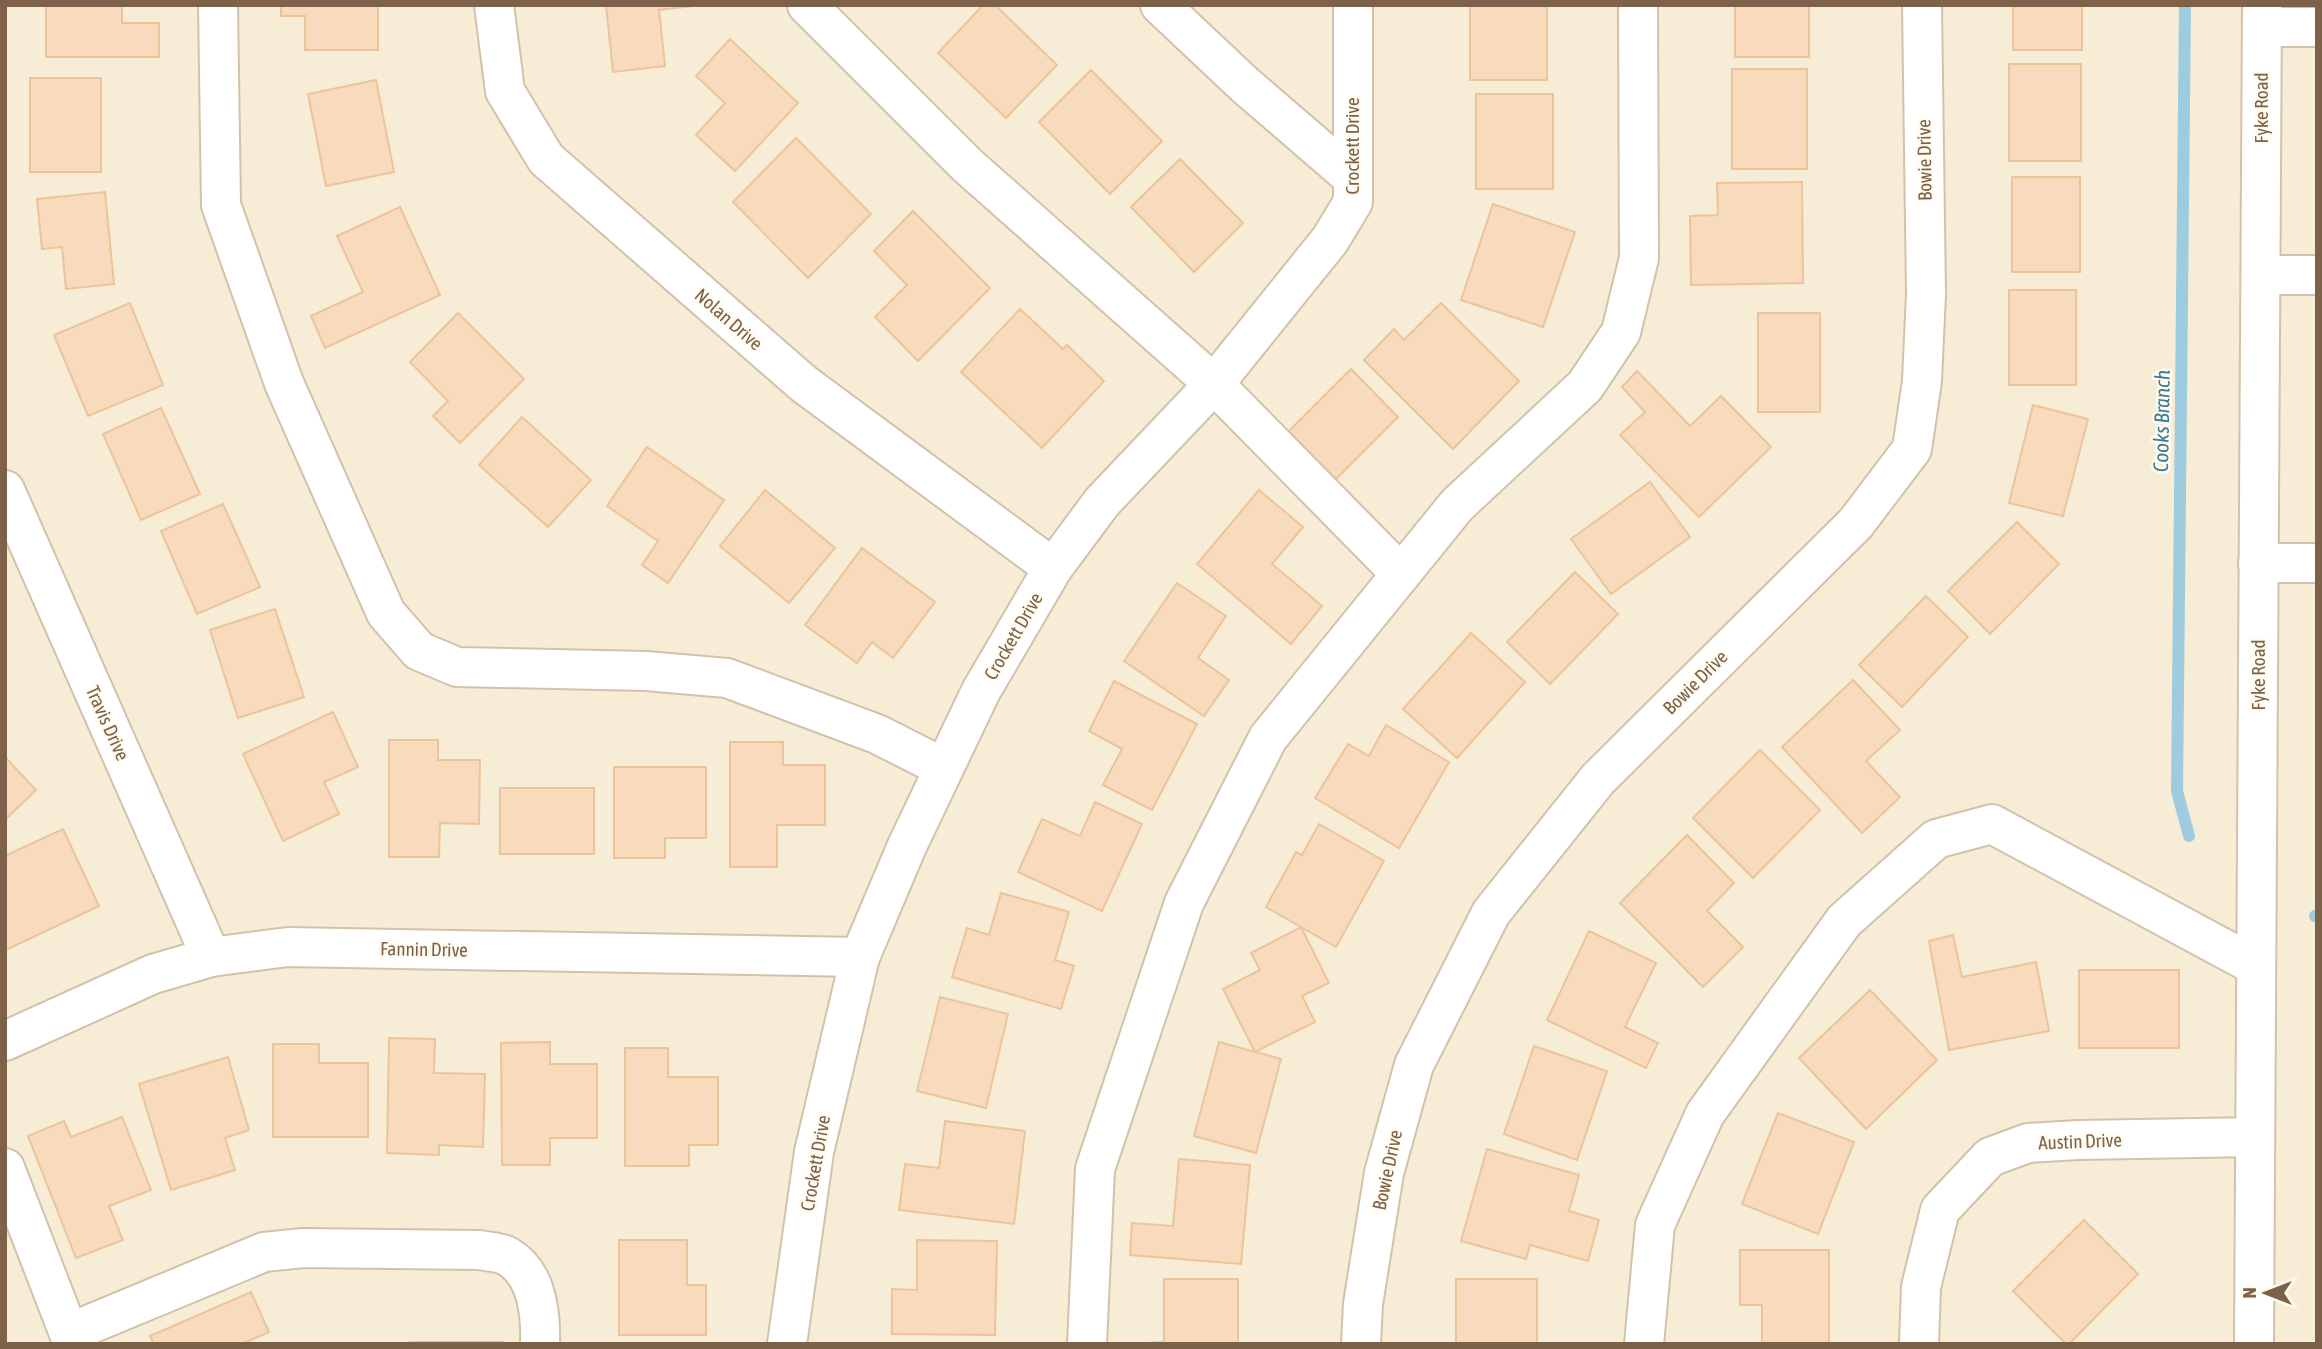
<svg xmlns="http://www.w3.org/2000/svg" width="2322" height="1349" font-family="'Asap Condensed',sans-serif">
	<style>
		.residential { fill: #f7ecd5 }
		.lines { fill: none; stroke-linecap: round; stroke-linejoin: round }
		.stream { stroke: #9eccde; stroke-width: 12 }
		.building { fill: #f7dbbc; stroke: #ecc49a; stroke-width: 2 }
		.minor-casing { stroke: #d3c2ab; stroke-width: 42 }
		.minor { stroke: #fff; stroke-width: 38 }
		.labels { text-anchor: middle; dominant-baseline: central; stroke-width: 5; stroke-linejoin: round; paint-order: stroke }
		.street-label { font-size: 19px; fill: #7d6148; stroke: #fffbf0 }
		.water-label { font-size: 21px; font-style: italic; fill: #3e7a92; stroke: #fffbf0 }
	</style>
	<rect width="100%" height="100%" fill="#fff9e8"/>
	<rect class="residential" x="5" y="5" width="2312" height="1339"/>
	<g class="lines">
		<g class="stream">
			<polyline points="2185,5 2177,791 2189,836"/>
			<polyline points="2315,916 2317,916"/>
		</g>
	</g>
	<g class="building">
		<polygon points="46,5 122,5 122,23 159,23 159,57 46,57"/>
		<polygon points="281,5 378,5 378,50 305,50 305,16 281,16"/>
		<polygon points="606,5 702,5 659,10 665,66 613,72"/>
		<polygon points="983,5 995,5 1057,65 1006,118 938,53"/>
		<rect x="1470" y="5" width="77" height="75"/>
		<rect x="1735" y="5" width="74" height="52"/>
		<rect x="2013" y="5" width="69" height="45"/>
		<polygon points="730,39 798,103 735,171 696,135 725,103 696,76"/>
		<rect x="2009" y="64" width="72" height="97"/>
		<rect x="1732" y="69" width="75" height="100"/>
		<polygon points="1091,70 1162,141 1110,194 1039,122"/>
		<rect x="30" y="78" width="71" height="94"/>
		<polygon points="376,80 394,172 326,186 308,94"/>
		<rect x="1476" y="94" width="77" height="95"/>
		<polygon points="796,138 871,214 808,278 733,202"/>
		<polygon points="1180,159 1243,223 1194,272 1131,207"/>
		<rect x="2012" y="177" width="68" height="95"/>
		<polygon points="1802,182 1803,283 1691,285 1690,216 1718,215 1717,183"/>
		<polygon points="105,192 114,284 66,289 62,247 42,249 37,199"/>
		<polygon points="1493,204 1575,232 1543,327 1461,300"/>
		<polygon points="400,207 440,295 325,348 311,316 363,292 337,236"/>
		<polygon points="913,211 990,288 918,361 875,317 907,285 874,251"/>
		<rect x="2009" y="290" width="67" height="95"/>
		<polygon points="130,303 163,385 88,416 54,335"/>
		<polygon points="1441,303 1519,381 1453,449 1364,360 1394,329 1404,340"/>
		<polygon points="1020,309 1063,349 1067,345 1104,381 1042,448 961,372"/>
		<polygon points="458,313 524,379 460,443 433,416 448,401 410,362"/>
		<rect x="1758" y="313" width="62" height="99"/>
		<polygon points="1351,369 1398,417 1330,485 1282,438"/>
		<polygon points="1637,371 1690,426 1721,396 1771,447 1699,517 1620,435 1645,412 1622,387"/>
		<polygon points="2033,405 2088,419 2063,516 2009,503"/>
		<polygon points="161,408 200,494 141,520 103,434"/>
		<polygon points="522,417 591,480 548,527 479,465"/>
		<polygon points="647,447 724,500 668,583 642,565 658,541 607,506"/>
		<polygon points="1650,482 1690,537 1611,594 1571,539"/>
		<polygon points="765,490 835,548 789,603 720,546"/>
		<polygon points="1259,490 1303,527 1272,564 1322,606 1291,644 1197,564"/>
		<polygon points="223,504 260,587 197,614 161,531"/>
		<polygon points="2017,522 2059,564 1990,634 1948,591"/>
		<polygon points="862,548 935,602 893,658 872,642 857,663 805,625"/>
		<polygon points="1575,572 1618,614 1550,684 1507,642"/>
		<polygon points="1177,583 1226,616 1198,658 1229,680 1204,716 1124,661"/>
		<polygon points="1926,596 1968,637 1902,707 1859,665"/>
		<polygon points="275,609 304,697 238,718 210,630"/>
		<polygon points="1471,633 1525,682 1457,758 1403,709"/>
		<polygon points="1853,680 1900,730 1866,761 1900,797 1862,833 1782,747"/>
		<polygon points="1114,681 1197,724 1152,810 1103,785 1122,749 1089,731"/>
		<polygon points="333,712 358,767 324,782 339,814 283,841 243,754"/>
		<polygon points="1386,725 1449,762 1399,848 1315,798 1348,744 1369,756"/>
		<polygon points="389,740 438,740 438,760 480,760 479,824 440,823 439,857 389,857"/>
		<polygon points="730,742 783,742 783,765 825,765 825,825 777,825 777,867 730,867"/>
		<polygon points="1760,750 1820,810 1753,878 1693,818"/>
		<polygon points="5,757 36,790 5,820"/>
		<polygon points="614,767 706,767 706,838 665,838 665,858 614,858"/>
		<rect x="500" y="788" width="94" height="66"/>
		<polygon points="1095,802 1142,824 1102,911 1018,872 1042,819 1080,836"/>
		<polygon points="1319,824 1384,861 1336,947 1266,907 1296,852 1302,855"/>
		<polygon points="63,829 99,906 6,950 5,856"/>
		<polygon points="1687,835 1734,883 1707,911 1743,947 1703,987 1620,903"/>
		<polygon points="1001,893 1069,912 1055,960 1074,966 1061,1009 952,977 967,928 989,935"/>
		<polygon points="1301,927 1329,983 1302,996 1315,1022 1255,1052 1223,989 1260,970 1251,953"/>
		<polygon points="1589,931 1656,963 1625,1027 1658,1043 1646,1068 1547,1020"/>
		<polygon points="1953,935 1962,977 2036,962 2049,1031 1949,1050 1929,941"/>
		<rect x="2079" y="970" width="100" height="78"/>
		<polygon points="1870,990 1937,1060 1866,1129 1799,1058"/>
		<polygon points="940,997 1008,1014 986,1108 917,1091"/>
		<polygon points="389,1038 435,1039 434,1073 485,1074 483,1147 439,1145 439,1155 387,1153"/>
		<polygon points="550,1042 550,1064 597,1064 597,1138 550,1138 550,1165 502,1165 501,1043"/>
		<polygon points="1219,1042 1281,1059 1256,1153 1194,1136"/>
		<polygon points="273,1044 319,1044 319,1063 368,1063 368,1137 273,1137"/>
		<polygon points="1534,1046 1607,1071 1577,1160 1504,1134"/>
		<polygon points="625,1048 668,1048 668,1077 718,1077 718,1145 689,1145 689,1166 625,1166"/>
		<polygon points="228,1057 249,1130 225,1138 235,1170 171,1190 139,1084"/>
		<polygon points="1778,1113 1854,1142 1818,1234 1742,1204"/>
		<polygon points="122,1117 151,1190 109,1206 123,1240 76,1258 28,1136 64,1121 71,1137"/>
		<polygon points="945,1121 1025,1131 1014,1224 899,1210 905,1164 939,1168"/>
		<polygon points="1487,1149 1579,1175 1569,1211 1599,1220 1588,1261 1530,1245 1526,1259 1461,1241"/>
		<polygon points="1179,1159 1250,1165 1241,1264 1130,1255 1132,1223 1173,1226"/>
		<polygon points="2084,1220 2138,1274 2069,1344 2066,1344 2013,1291"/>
		<polygon points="619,1240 687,1240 687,1285 706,1285 706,1335 619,1335"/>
		<polygon points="917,1240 997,1241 995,1335 892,1334 892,1289 917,1290"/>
		<polygon points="1740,1250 1829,1250 1829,1344 1762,1344 1762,1305 1740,1305"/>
		<polygon points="1164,1279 1238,1279 1238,1344 1127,1344 1164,1342"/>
		<rect x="1456" y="1279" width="81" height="65"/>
		<polygon points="251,1292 269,1332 242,1344 154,1344 150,1336"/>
		<rect x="410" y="1342" width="93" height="2"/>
	</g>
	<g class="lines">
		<g class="minor-casing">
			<g id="minor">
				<polyline points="218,5 221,205 284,383 386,613 419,651 457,667 646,671 727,678 877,734 944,768"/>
				<polyline points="494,5 505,91 546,159 804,384 1053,568"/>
				<polyline points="807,5 967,165 1214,384 1401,574"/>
				<polyline points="1160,5 1245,85 1353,178"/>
				<polyline points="2262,27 2317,27"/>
				<polyline points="2261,275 2317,275"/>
				<polyline points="5,490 211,957"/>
				<polyline points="2258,563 2317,563"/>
				<polyline points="5,1041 153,974 211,957 288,947 860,957"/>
				<polyline points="5,1168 73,1344"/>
				<path d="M69 1333 264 1252 303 1248 480 1250C488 1252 500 1252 507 1256 537 1273 541 1313 540 1344"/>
				<polyline points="787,1344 814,1152 860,957 907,846 981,691 1053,568 1102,502 1214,384 1330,240 1353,202 1353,5"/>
				<polyline points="1087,1344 1095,1169 1184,903 1268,738 1457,505 1585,386 1621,332 1639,258 1638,5"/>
				<polyline points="1361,1344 1363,1304 1384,1173 1414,1065 1491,913 1598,779 1856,523 1912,449 1922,381 1926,294 1922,5"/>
				<polyline points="1644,1344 1655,1225 1705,1114 1844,921 1936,839 1992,824 2256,966"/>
				<polyline points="1919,1344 1921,1287 1940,1210 1990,1157 2028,1143 2078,1140 2255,1137"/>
				<polyline points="2254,1344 2262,5"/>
			</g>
		</g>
		<use href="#minor" class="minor"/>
	</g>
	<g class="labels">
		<g class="street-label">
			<text transform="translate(2261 108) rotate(-90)">Fyke Road</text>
			<text transform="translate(1352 146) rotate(-90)">Crockett Drive</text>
			<text transform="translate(1924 160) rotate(-91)">Bowie Drive</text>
			<text transform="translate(729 319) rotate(41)">Nolan Drive</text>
			<text transform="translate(1013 636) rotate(-60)">Crockett Drive</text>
			<text transform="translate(2258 675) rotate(-90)">Fyke Road</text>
			<text transform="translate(1695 682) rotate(-45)">Bowie Drive</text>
			<text transform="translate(108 723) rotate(66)">Travis Drive</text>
			<text transform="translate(424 949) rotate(1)">Fannin Drive</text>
			<text transform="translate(2080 1141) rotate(-2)">Austin Drive</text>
			<text transform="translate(815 1163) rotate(-80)">Crockett Drive</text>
			<text transform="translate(1387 1170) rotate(-78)">Bowie Drive</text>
		</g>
		<g class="water-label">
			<text transform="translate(2161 421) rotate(-89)">Cooks Branch</text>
		</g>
	</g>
	<rect width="2322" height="1349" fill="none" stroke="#7d6148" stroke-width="14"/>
	<g transform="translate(2266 1293) rotate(270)" stroke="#fffbf0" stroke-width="5" paint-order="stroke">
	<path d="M0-5L12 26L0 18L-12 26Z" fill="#7d6148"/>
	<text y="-10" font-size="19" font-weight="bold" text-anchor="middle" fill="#7d6148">N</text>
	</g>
</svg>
